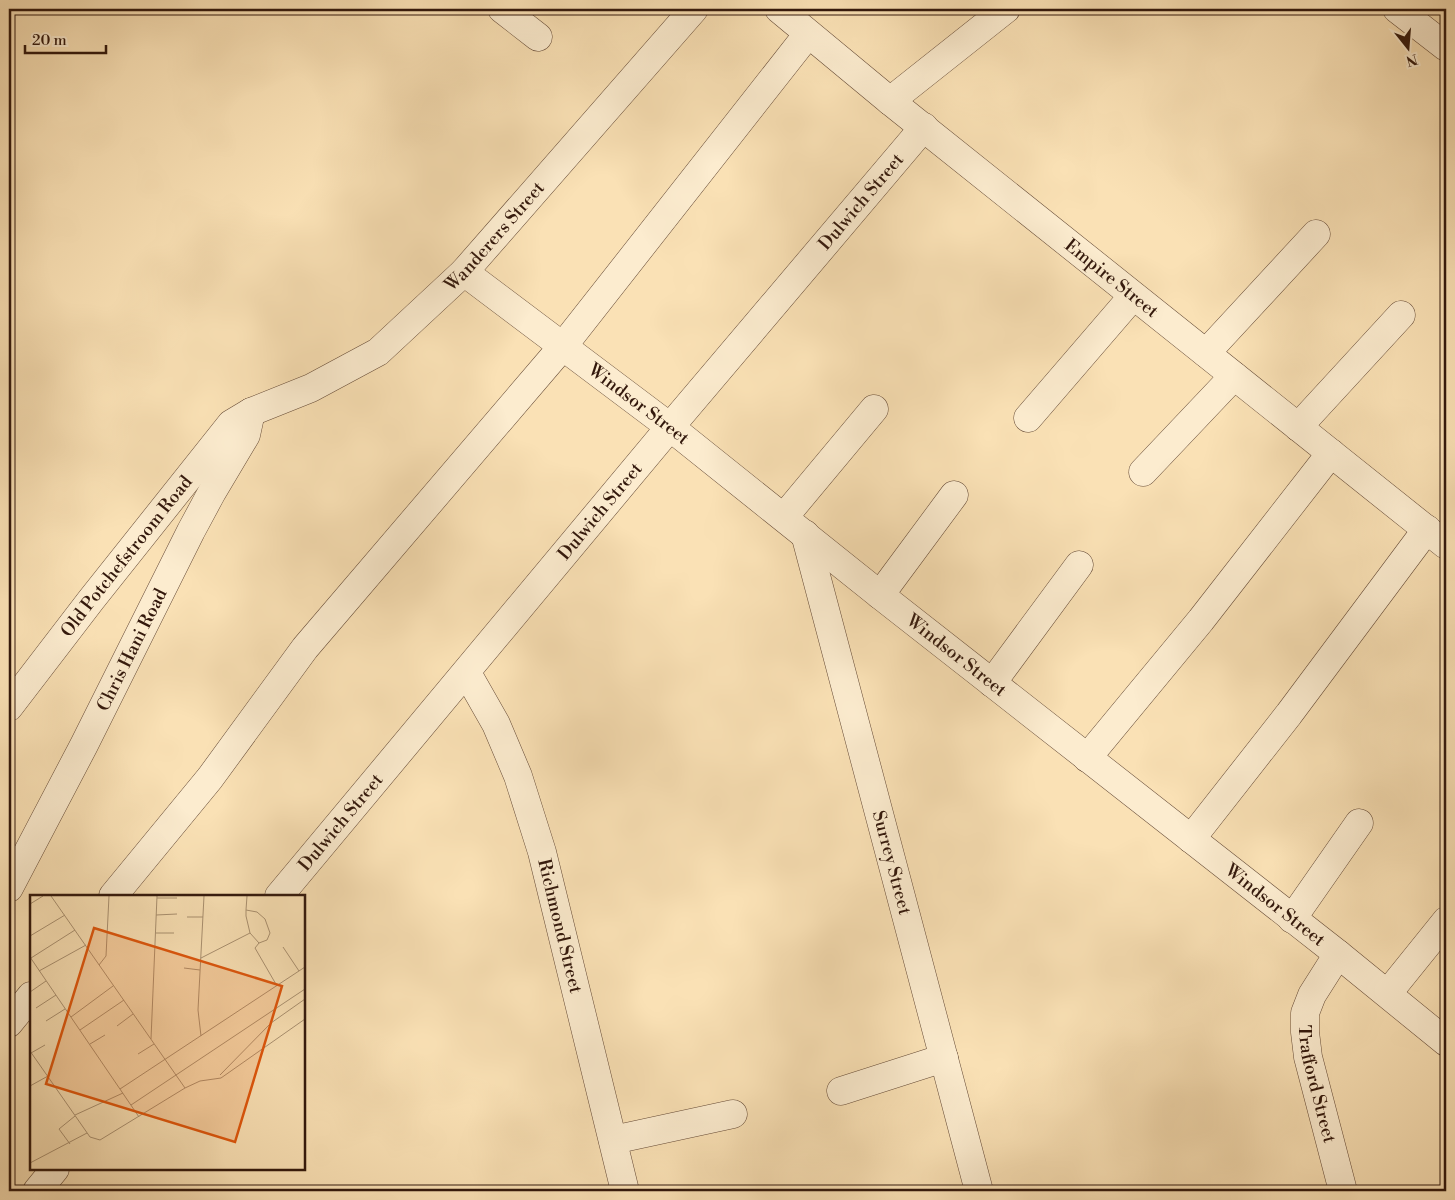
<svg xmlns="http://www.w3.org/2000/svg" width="1455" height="1200" font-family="'Libre Bodoni',serif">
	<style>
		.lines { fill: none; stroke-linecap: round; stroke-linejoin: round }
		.minor-casing { stroke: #654a36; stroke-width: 29 }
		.minor { stroke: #fceccf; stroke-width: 28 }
		.labels { text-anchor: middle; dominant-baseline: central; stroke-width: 4; stroke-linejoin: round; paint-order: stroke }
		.street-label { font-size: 18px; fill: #33180c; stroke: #fceccf }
		.inset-road { fill: none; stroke: #aa9171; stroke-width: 1 }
		.view { fill: #df560c; fill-opacity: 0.15; stroke: #df560c; stroke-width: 2.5 }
		.inset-edge { fill: none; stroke: #33180c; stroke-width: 2.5 }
	</style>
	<rect width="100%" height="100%" fill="#fae1b5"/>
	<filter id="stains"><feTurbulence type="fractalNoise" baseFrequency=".004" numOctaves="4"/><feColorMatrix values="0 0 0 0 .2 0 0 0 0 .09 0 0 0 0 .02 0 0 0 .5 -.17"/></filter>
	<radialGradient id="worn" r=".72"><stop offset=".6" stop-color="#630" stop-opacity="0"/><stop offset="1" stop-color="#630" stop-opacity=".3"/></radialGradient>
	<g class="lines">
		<g class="minor-casing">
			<g id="minor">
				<polyline points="502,9 538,37"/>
				<path id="s1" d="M779 9 890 101 1446 545"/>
				<polyline points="1397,9 1446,47"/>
				<polyline points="890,101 1006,9"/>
				<path id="s2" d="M464 272 670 427 880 595 1338 954 1446 1042"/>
				<polyline points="1206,353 1316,234"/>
				<polyline points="1028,418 1133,296"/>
				<polyline points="1298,427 1401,315"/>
				<polyline points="1143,472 1234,376"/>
				<polyline points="784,517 874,409"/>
				<path id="s3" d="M805 534 979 1191"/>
				<polyline points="880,595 954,495"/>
				<path id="s4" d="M467 673 496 724 518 776 542 852 625 1191"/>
				<polyline points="992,683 1079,565"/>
				<path id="s5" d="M9 707 91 600 231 424 251 412 311 388 378 352 464 272 694 9"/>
				<polyline points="1087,758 1201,620 1331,453"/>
				<polyline points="1191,839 1289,714 1427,529"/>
				<path id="s6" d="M9 888 84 745 191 531 212 492 246 435 251 412"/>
				<polyline points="113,896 210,778 305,648 563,346 808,34"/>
				<path id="s7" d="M279 896 670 427 924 127"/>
				<polyline points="1292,919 1359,823"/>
				<path id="s8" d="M1338 954 1312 995 1305 1013V1032L1308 1057 1343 1191"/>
				<polyline points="1388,993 1446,921"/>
				<polyline points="9,1023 31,996"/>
				<polyline points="841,1091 944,1058"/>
				<polyline points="613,1140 733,1114"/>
				<polyline points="37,1191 55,1169"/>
			</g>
		</g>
		<use href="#minor" class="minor"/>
	</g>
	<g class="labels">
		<g class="street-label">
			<text stroke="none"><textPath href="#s7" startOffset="906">Dulwich Street</textPath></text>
			<text stroke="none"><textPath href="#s5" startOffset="688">Wanderers Street</textPath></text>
			<text stroke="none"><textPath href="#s1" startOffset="428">Empire Street</textPath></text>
			<text stroke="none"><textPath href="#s2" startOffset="219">Windsor Street</textPath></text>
			<text stroke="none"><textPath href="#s7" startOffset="501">Dulwich Street</textPath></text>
			<text stroke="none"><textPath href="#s5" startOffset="191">Old Potchefstroom Road</textPath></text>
			<text stroke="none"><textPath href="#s6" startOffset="268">Chris Hani Road</textPath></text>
			<text stroke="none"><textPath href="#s2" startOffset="624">Windsor Street</textPath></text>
			<text stroke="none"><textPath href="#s7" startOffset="96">Dulwich Street</textPath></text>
			<text stroke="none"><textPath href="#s3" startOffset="340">Surrey Street</textPath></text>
			<text stroke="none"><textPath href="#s2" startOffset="1029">Windsor Street</textPath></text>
			<text stroke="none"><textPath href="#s4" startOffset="271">Richmond Street</textPath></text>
			<text stroke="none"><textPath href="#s8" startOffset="140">Trafford Street</textPath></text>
		</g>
	</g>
	<g transform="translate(30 895)">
		<rect width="275" height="275" fill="#fae1b5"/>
		<path class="inset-road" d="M21 1 155 193M127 3H147M0 9 13 1M216 15 227 17 235 24 240 38 237 45 229 48 220 38 216 21V15L217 1M126 20 147 19M157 22H173M126 38H144M0 41 35 20M229 48 225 53 247 91M253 52 269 76M0 62 109 222M1 63 45 35M171 63 220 38M69 70 76 61 79 1M154 73 170 75M9 76 56 50M0 97 16 86M6 113 26 100M41 122 83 91M16 126 35 114M87 131 103 119M50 135 94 105M171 141 168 115 174 1M121 144 127 1M60 149 75 140M0 156 60 242 70 245 155 193 170 186 191 183 275 124M1 158 15 150M108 159 124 149M190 180 241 128 275 104M0 191 18 181M90 194 275 72M101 210 275 94M45 220 93 198M40 249 29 234 45 221M0 268 57 238"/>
		<path class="view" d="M64 33 252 91 205 247 16 189Z"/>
		<rect width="275" height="275" class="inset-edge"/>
	</g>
	<rect width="1455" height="1200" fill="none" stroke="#fae1b5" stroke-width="30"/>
	<rect x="10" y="10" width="1435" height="1180" fill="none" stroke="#33180c" stroke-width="2.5"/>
	<rect x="15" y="15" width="1425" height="1170" fill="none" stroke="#33180c"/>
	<g transform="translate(1408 48) rotate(163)" stroke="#fceccf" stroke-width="4" paint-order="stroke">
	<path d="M0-4L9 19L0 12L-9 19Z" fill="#33180c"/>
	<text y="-8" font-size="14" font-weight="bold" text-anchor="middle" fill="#33180c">N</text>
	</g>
	<path d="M25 45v8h81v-8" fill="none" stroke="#33180c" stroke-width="2.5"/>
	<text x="32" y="45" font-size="15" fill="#33180c" stroke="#fceccf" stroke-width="4" paint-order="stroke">20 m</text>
	<rect width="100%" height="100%" filter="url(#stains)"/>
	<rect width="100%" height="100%" fill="url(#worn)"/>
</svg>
